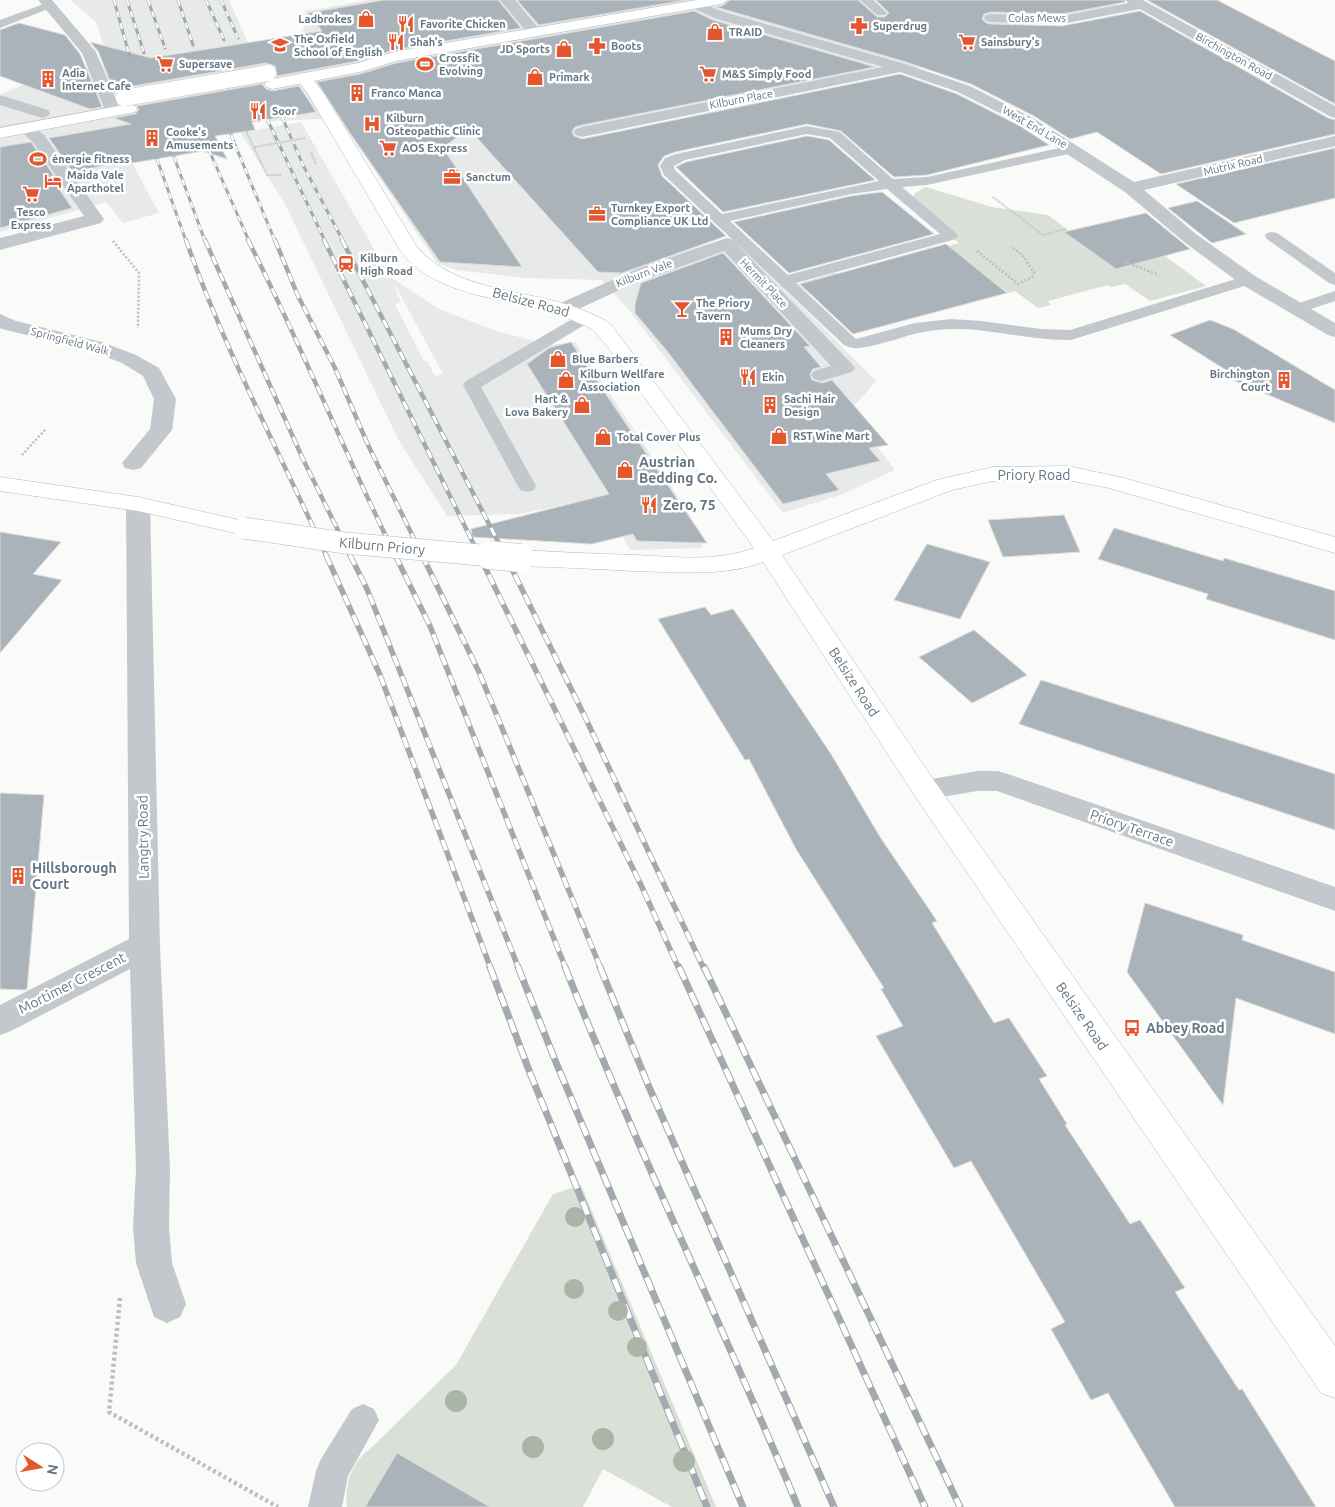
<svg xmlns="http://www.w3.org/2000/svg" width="1335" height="1507" font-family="Ubuntu,sans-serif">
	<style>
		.built { fill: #e8e9e9; fill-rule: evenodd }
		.green { fill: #dadfd7 }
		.building { fill: #aab3b9; stroke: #dcdcda }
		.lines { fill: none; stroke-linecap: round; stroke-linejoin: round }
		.secondary-casing { stroke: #b3babf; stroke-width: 1 }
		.primary-casing { stroke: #b5babe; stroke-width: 1 }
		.path-far2 { stroke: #bbbfc2; stroke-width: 2; stroke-dasharray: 1 1; stroke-linecap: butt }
		.path-far1 { stroke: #bbbfc2; stroke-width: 2.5; stroke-dasharray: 2 2; stroke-linecap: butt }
		.path { stroke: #bbbfc2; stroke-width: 4.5; stroke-dasharray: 3 3; stroke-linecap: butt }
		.lane { fill: #c3c8cc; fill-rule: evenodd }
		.street { fill: #c3c8cc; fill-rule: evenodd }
		.secondary { fill: #fff; fill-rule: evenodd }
		.primary { fill: #fff; fill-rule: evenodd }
		.rail-far3-casing { stroke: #a2aab0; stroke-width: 3 }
		.rail-far2-casing { stroke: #a2aab0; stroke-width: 4.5 }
		.rail-far1-casing { stroke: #a2aab0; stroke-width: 5.5 }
		.rail-casing { stroke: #a2aab0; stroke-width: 7 }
		.rail-far3 { stroke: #fff; stroke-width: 2; stroke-dasharray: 6; stroke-linecap: butt }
		.rail-far2 { stroke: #fff; stroke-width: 3; stroke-dasharray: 9; stroke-linecap: butt }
		.rail-far1 { stroke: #fff; stroke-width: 4; stroke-dasharray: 11; stroke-linecap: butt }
		.rail { stroke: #fff; stroke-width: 5; stroke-dasharray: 14; stroke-linecap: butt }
		.secondary-bridge-far1-casing { stroke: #b3babf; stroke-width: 22; stroke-linecap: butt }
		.secondary-bridge-casing { stroke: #b3babf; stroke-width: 29; stroke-linecap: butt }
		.primary-bridge-casing { stroke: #b5babe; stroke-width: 17; stroke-linecap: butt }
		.path-bridge { stroke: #bbbfc2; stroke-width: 2; stroke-dasharray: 1 1; stroke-linecap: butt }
		.secondary-bridge-far1 { stroke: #fff; stroke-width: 21 }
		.secondary-bridge { stroke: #fff; stroke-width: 28 }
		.primary-bridge { stroke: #fff; stroke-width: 16 }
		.tree { fill: #aab4a7 }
		.labels { text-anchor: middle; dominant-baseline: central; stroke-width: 5; stroke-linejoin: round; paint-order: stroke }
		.far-street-label { font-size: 11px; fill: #657683; stroke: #fff }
		.far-poi-label { font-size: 11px; font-weight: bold; fill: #657683; stroke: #fff; text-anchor: start }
		.street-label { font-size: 14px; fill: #657683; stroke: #fff }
		.poi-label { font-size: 14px; font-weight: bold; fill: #657683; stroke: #fff; text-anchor: start }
	</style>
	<rect width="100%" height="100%" fill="#fafaf8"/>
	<path class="built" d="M70 0H229L248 43 303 33 305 11 370 0H1131L1114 3 1119 7 1028 26 926 66 551 142 680 252 733 237 876 381 850 411 895 470 843 494 783 513 628 309 602 280 524 278 456 270 437 263 339 118 252 122 256 130 301 122 390 277 439 309 499 332 551 345 575 342 653 458 704 538 701 548 630 550 601 497 520 514 447 516 398 439 285 204 240 132 215 136 221 148 132 163 159 213 123 223 106 202 0 232V95L54 71 110 65 96 22ZM394 285H395L443 374 435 376 427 361H424L395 304 401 303Z"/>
	<g class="green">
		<polygon points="926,187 992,207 1048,215 1069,231 1146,260 1096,225 1117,221 1206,286 1150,301 1125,284 1112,287 1108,285 1048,301 1051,305 1038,308 1015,291 1008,293 983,273 833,313 798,284 835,273 842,275 959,243 914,202 914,194"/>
		<path d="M581 1185 716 1507H672L603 1469 583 1507H490L397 1453 365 1507H347C344 1486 352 1461 370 1449L456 1365 553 1194Z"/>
	</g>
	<g class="building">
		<polygon points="384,0 498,0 521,28 394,50 358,61 277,76 275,66 266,63 122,88 115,93 98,51 90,42 151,58 322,31 308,13"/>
		<polygon points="517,0 686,0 539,25"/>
		<polygon points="730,0 858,0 877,17 885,17 889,13 876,0 1124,0 1125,2 1062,14 991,12 984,14 982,19 986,23 991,24 1062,26 1140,11 1328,118 1335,120 1335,134 1161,174 1097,132 1070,139 1034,116 971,84 906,62 716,7 722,6"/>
		<polygon points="1147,0 1217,0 1335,61 1335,104"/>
		<polygon points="694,11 713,20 875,67 582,125 575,127 572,131 574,136 582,139 900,74 957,94 1020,126 1049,145 927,175 894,177 841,131 807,124 675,152 664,156 658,165 662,176 726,236 622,273 598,272 468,128 443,148 522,267 440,262 352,136 317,82 360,74 396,63"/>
		<polygon points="19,23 65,35 80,54 102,107 90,109 0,76 0,30"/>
		<polygon points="262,84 266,89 272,91 299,86 316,112 252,122 255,130 215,136 227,159 203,151 132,163 131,160 73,172 49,138 131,124 114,118 135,114 139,110 137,106"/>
		<polygon points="807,136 829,140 875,180 723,212 676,167 686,162"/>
		<polygon points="31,142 54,176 50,176 72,208 0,228 0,147"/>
		<polygon points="1335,148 1335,198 1234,223 1176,184"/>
		<polygon points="882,192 934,234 789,273 734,222 851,196"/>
		<polygon points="1197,201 1246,234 1212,243 1168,208"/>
		<polygon points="1146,213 1190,249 1116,269 1064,232"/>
		<polygon points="946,244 1007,293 853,334 800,284"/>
		<polygon points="723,253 810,346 804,347 821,367 813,369 810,374 812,380 822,383 832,380 888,445 869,448 880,461 826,474 839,490 783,504 667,351 635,313 635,304 641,283"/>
		<polygon points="1210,320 1233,329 1335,390 1335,423 1221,375 1226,370 1170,335"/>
		<polygon points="571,342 584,362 707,543 637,541 633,534 592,544 472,537 471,529 609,494 527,364 549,348"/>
		<polygon points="1064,515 1080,552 1003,557 988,520"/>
		<polygon points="1114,528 1223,561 1224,558 1335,591 1335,640 1206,599 1208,594 1098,559"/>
		<polygon points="0,532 61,542 33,574 62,580 0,653"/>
		<polygon points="927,544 990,562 960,619 894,600"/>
		<polygon points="705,607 711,615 733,609 747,629 831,754 880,837 937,921 932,923 994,1023 1009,1018 1047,1076 1039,1079 1067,1124 1065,1125 1130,1224 1140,1220 1162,1253 1185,1288 1175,1292 1239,1390 1242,1389 1316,1507 1175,1507 1108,1393 1091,1400 1051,1329 1065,1322 971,1161 954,1168 876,1036 903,1026 881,989 884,988 796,849 749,759 745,760 658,619"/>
		<polygon points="974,630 1027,675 972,703 919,657"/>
		<polygon points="1041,680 1335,774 1335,830 1019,724"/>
		<polygon points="0,793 44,795 27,989 25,990 0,989"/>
		<polygon points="1145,903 1243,935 1242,940 1335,972 1335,1034 1236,998 1223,1105 1127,972"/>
		<polygon points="397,1453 490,1507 365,1507"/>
	</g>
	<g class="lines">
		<g class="secondary-casing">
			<g id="secondary">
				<path d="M304 73 309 75 323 92 417 247C457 294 531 288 585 311 591 314 600 317 606 321 612 325 616 332 621 338L773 541 937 480 993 467 1067 466 1120 477 1335 537V553L1109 488 1067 480 993 481 952 490 782 555 935 782 1335 1346V1398L1321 1393 915 796 763 562C723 577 677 572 635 571 596 569 558 567 520 566L512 563 508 558 512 553 520 550C558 552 597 554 635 555 674 557 717 562 754 548L607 346C602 341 597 333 592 329 587 326 580 324 574 321 520 297 435 301 400 250L308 94 296 78 299 75Z"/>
				<polygon points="0,477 138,497 252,523 256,528 252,533 244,535 138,511 0,491"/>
			</g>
		</g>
		<g class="primary-casing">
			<g id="primary">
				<polygon points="697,0 728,0 721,4 396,61 360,72 272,89 267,87 264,84 267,81 272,79 358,63 394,52"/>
				<polygon points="129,104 135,106 137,109 135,112 0,138 0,128"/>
			</g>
		</g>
		<g class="path-far2">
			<polyline points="246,131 267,175 281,175"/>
			<polyline points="311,152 316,165"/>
			<polyline points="993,197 1043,235 1066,229"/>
		</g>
		<g class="path-far1">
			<polyline points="113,241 139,273 138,328"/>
			<polyline points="977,251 1018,284 1032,277 1034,272 1022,255 1011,246"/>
			<polyline points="1125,262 1159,275"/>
			<polyline points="22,455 45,430"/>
		</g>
		<polyline class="path" points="120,1298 109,1412 278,1507"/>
		<g class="lane">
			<polygon points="860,0 873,0 887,13 885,15 877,15"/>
			<polygon points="49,2 53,3 55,5 53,7 0,28 0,20"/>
			<path d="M807 126 840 132 893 179 927 177 1073 145 1080 149 1073 153 927 185 902 187 956 233 958 236 956 239 796 283 856 339 915 323 951 319 981 321 1041 329 1070 330 1242 277H1254L1256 280 1254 283 1071 340C1026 341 982 325 937 330 910 332 886 345 859 348 854 349 849 347 844 345L664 175 660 166 665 158 676 154ZM807 134 830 138 879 181 722 214 675 170 674 166 685 160ZM887 189 940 234 788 275 730 221 851 194Z"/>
			<polygon points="1272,232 1277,233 1335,273 1335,285 1329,283 1267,239 1265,236 1267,233"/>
			<polygon points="1335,291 1335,301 1296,314 1290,312 1288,309 1290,306"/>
			<polygon points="585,313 591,315 593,318 591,321 481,387 536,486 534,490 527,492 520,490 463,385 466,381 579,315"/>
			<polygon points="363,1404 374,1409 379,1420 348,1476 342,1507 308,1507 316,1471 321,1459 352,1409"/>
		</g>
		<g class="street">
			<polygon points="38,0 52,0 96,52 121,112 119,115 107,115 82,53"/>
			<polygon points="500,0 515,0 540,30 542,33 540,36 530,36"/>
			<polygon points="694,0 724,12 905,64 970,86 1033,118 1134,182 1335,136 1335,146 1144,190 1196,234 1255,276 1335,323 1335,337 1328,335 1241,284 1184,242 1125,192 1021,124 958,92 900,72 582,137 576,135 574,132 576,129 582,127 883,67 714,18 690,7 688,4"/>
			<polygon points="1126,0 1143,0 1335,106 1335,118 1329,116 1140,9 1062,24 991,22 986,21 984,18 986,15 991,14 1062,16 1128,3"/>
			<polygon points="0,95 48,110 50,113 48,116 42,118 0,105"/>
			<polygon points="26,124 32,126 44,135 104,219 101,223 0,250 0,238 84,216 32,141 18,129 20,126"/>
			<polygon points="727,238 733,240 852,364 855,368 852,372 821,381 814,379 811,375 814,371 831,366 724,251 630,285 570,313 563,315 556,313 553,309 556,305 637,269"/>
			<polygon points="0,314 16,321 102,342 136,355 159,368 176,399 172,430 141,468 133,470 125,468 122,463 150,429 154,399 143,376 122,363 88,350 2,329 0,328"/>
			<polygon points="138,497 146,499 150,504 160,946 170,1170 169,1227 172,1263 186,1304 180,1317 167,1323 154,1317 136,1263 133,1227 136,1170 130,969 11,1031 0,1035 0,1005 129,939 126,504 130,499"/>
			<polygon points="977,771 998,771 1008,774 1335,887 1335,911 997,791 977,791 925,800 915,796 911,789 915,782"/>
		</g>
		<use href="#secondary" class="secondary"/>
		<use href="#primary" class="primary"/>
		<g class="rail-far3-casing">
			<g id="rail-far3">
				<polyline points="114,0 130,58"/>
				<polyline points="127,0 144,53"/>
				<polyline points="148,0 165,48"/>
				<polyline points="178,0 193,45"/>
				<polyline points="206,0 224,40"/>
				<polyline points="221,0 238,38"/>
				<polyline points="282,117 304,167 343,241"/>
				<polyline points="267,119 325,241"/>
				<polyline points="231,135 275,241"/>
				<polyline points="209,150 249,241"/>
				<polyline points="174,157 205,241"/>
				<polyline points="157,159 186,241"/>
			</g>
		</g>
		<g class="rail-far2-casing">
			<g id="rail-far2">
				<path d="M186 240C224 349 279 451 327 557"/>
				<polyline points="205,240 302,457 351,557"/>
				<path d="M248 240C301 344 344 452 396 557"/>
				<polyline points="275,240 298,296 335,368 368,445 423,557"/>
				<polyline points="324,240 480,557"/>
				<polyline points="342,240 506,557"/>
			</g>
		</g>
		<g class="rail-far1-casing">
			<g id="rail-far1">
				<polyline points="326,555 380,675 491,969"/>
				<polyline points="350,555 367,589 519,969"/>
				<polyline points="395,555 430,626 566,969"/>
				<polyline points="422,555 479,672 601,969"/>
				<polyline points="479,555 641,885 679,969"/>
				<polyline points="505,555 585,717 704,969"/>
			</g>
		</g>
		<g class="rail-casing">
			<g id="rail">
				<polyline points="490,967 530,1073 707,1507"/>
				<polyline points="518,967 555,1060 743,1507"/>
				<path d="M565 967C637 1149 723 1326 798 1507"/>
				<polyline points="600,967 649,1087 834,1507"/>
				<polyline points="679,967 925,1507"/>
				<polyline points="704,967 960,1507"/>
			</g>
		</g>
		<use href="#rail-far3" class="rail-far3"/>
		<use href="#rail-far2" class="rail-far2"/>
		<use href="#rail-far1" class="rail-far1"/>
		<use href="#rail" class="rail"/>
		<g class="secondary-bridge-far1-casing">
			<polyline id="secondary-bridge-far1" points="244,528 345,543 503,557"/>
		</g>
		<g class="secondary-bridge-casing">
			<polyline id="secondary-bridge" points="489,555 520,558"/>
		</g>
		<g class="primary-bridge-casing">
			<polyline id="primary-bridge" points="124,98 268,73"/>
		</g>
		<polyline class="path-bridge" points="255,147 305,138"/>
		<use href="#secondary-bridge-far1" class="secondary-bridge-far1"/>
		<use href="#secondary-bridge" class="secondary-bridge"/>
		<use href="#primary-bridge" class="primary-bridge"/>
	</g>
	<g class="tree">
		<circle cx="575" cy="1217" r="10"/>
		<circle cx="574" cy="1289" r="10"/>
		<circle cx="618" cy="1311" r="10"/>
		<circle cx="637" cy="1347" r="10"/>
		<circle cx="456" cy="1401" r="11"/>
		<circle cx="603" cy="1439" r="11"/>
		<circle cx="533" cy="1447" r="11"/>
		<circle cx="684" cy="1461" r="11"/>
	</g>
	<defs>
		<g id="shop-bare" transform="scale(1.35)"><path d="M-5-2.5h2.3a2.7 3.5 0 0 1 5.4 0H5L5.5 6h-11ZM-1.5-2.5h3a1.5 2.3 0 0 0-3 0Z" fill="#e4572e" stroke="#fff" stroke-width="2.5" paint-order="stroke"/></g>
		<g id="restaurant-bare" transform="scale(1.35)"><path d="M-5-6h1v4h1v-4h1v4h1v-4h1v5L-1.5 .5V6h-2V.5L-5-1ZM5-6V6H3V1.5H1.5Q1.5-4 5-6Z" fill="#e4572e" stroke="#fff" stroke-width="2.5" paint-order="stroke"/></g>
		<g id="pharmacy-bare" transform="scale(1.35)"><path d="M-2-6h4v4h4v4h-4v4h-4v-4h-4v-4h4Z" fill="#e4572e" stroke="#fff" stroke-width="2.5" paint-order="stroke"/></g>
		<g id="supermarket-bare" transform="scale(1.35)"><path d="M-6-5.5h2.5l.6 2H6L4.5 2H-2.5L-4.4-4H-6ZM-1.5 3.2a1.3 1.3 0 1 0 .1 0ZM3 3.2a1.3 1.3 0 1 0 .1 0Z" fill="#e4572e" stroke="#fff" stroke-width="2.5" paint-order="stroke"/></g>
		<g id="school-bare" transform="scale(1.35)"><path d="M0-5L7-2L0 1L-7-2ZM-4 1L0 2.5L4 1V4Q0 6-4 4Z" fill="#e4572e" stroke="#fff" stroke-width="2.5" paint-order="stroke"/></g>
		<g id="stadium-bare" transform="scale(1.35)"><path d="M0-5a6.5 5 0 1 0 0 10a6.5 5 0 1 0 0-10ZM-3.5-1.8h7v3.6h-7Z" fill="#e4572e" stroke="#fff" stroke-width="2.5" paint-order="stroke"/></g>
		<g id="building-bare" transform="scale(1.35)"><path d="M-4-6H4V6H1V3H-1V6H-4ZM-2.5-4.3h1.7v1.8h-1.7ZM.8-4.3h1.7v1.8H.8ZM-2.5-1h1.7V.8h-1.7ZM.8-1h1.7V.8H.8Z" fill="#e4572e" stroke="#fff" stroke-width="2.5" paint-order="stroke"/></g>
		<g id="hospital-bare" transform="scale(1.35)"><path d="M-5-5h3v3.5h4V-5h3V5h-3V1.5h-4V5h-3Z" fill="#e4572e" stroke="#fff" stroke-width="2.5" paint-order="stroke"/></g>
		<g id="office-bare" transform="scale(1.35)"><path d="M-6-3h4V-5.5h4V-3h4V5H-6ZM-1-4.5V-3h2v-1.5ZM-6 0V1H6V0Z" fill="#e4572e" stroke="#fff" stroke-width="2.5" paint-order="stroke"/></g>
		<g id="hotel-bare" transform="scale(1.35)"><path d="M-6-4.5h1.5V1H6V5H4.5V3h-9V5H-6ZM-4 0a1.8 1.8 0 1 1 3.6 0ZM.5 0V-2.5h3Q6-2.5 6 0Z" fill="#e4572e" stroke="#fff" stroke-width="2.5" paint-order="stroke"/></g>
		<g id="station-bare" transform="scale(1.35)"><path d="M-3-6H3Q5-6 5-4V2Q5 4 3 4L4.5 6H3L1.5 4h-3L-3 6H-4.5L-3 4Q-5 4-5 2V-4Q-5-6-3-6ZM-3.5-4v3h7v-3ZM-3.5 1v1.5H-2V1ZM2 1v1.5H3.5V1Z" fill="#e4572e" stroke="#fff" stroke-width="2.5" paint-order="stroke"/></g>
		<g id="bar-bare" transform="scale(1.35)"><path d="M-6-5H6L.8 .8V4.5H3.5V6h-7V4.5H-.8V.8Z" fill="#e4572e" stroke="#fff" stroke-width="2.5" paint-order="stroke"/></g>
		<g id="bus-bare" transform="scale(1.35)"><path d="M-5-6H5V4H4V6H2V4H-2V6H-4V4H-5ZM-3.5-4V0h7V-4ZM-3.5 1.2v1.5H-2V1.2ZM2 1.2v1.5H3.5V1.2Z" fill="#e4572e" stroke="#fff" stroke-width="2.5" paint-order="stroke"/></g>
	</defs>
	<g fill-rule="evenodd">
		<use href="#shop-bare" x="366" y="19"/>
		<use href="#restaurant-bare" x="406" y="24"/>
		<use href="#pharmacy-bare" x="859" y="26"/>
		<use href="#shop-bare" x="715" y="32"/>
		<use href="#restaurant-bare" x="396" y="42"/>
		<use href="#supermarket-bare" x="967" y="42"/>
		<use href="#school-bare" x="280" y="45"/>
		<use href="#pharmacy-bare" x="597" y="46"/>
		<use href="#shop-bare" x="564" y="49"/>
		<use href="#supermarket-bare" x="165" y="64"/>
		<use href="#stadium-bare" x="425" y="64"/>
		<use href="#supermarket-bare" x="708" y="74"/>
		<use href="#shop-bare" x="535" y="77"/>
		<use href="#building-bare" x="48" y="79"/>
		<use href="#building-bare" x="357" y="93"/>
		<use href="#restaurant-bare" x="258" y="111"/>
		<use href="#hospital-bare" x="372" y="124"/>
		<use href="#building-bare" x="152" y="138"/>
		<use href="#supermarket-bare" x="388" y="148"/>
		<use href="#stadium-bare" x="38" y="159"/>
		<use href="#office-bare" x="452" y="177"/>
		<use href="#hotel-bare" x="53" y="181"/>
		<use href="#supermarket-bare" x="31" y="194"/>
		<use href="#office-bare" x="597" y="214"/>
		<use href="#station-bare" x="346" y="264"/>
		<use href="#bar-bare" x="682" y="309"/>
		<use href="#building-bare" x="726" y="337"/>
		<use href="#shop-bare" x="558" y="359"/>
		<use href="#restaurant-bare" x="748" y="377"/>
		<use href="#shop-bare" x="566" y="380"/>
		<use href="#building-bare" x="1284" y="380"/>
		<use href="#shop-bare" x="582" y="405"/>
		<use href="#building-bare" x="770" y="405"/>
		<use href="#shop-bare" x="779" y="436"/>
		<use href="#shop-bare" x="603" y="437"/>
		<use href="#shop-bare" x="625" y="470"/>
		<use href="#restaurant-bare" x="649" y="505"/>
		<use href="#building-bare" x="18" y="876"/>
		<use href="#bus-bare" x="1132" y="1028"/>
	</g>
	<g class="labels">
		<g class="far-street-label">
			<text x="1037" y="18">Colas Mews</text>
			<text transform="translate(1234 56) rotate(29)">Birchington Road</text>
			<text transform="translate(741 99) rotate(-11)">Kilburn Place</text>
			<text transform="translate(1035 127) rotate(30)">West End Lane</text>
			<text transform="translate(1233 165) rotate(-13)">Mutrix Road</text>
			<text transform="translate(644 273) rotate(-21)">Kilburn Vale</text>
			<text transform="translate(764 283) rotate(46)">Hermit Place</text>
			<text transform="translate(70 341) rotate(15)">Springfield Walk</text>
		</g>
		<g class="far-poi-label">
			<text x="352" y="19" text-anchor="end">Ladbrokes</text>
			<text x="420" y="24">Favorite Chicken</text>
			<text x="873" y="26">Superdrug</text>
			<text x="729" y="32">TRAID</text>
			<text x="294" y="39">The Oxfield<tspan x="294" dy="13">School of English</tspan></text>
			<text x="410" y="42">Shah's</text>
			<text x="981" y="42">Sainsbury's</text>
			<text x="611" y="46">Boots</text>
			<text x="550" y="49" text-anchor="end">JD Sports</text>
			<text x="439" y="58">Crossfit<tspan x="439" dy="13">Evolving</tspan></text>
			<text x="179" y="64">Supersave</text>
			<text x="62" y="73">Adia<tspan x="62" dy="13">Internet Cafe</tspan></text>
			<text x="722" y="74">M&amp;S Simply Food</text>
			<text x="549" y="77">Primark</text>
			<text x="371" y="93">Franco Manca</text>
			<text x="272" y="111">Soor</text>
			<text x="386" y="118">Kilburn<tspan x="386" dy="13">Osteopathic Clinic</tspan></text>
			<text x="166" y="132">Cooke's<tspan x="166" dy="13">Amusements</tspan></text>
			<text x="402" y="148">AOS Express</text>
			<text x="52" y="159">énergie fitness</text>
			<text x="67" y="175">Maida Vale<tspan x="67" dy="13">Aparthotel</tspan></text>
			<text x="466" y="177">Sanctum</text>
			<text x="611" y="208">Turnkey Export<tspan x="611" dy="13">Compliance UK Ltd</tspan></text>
			<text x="31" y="212" text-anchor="middle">Tesco<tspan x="31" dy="13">Express</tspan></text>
			<text x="360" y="258">Kilburn<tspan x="360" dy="13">High Road</tspan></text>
			<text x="696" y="303">The Priory<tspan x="696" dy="13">Tavern</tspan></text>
			<text x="740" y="331">Mums Dry<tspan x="740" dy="13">Cleaners</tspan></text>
			<text x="572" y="359">Blue Barbers</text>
			<text x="580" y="374">Kilburn Wellfare<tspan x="580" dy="13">Association</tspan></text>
			<text x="1270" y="374" text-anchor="end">Birchington<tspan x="1270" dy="13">Court</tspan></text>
			<text x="762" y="377">Ekin</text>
			<text x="568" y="399" text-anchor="end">Hart &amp;<tspan x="568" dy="13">Lova Bakery</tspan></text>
			<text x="784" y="399">Sachi Hair<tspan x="784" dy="13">Design</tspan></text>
			<text x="793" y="436">RST Wine Mart</text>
			<text x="617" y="437">Total Cover Plus</text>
		</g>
		<g class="street-label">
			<text transform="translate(531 302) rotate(15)">Belsize Road</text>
			<text x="1034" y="475">Priory Road</text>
			<text transform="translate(382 546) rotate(5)">Kilburn Priory</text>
			<text transform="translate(854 682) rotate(57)">Belsize Road</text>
			<text transform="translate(1132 828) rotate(19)">Priory Terrace</text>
			<text transform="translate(143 837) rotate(-91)">Langtry Road</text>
			<text transform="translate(72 983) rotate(-27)">Mortimer Crescent</text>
			<text transform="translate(1082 1016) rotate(55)">Belsize Road</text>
		</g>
		<g class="poi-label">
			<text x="639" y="462">Austrian<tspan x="639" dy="16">Bedding Co.</tspan></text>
			<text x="663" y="505">Zero, 75</text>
			<text x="32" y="868">Hillsborough<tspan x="32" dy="16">Court</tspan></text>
			<text x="1146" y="1028">Abbey Road</text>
		</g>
	</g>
	<g transform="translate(40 1467) rotate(101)"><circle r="24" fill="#ffffff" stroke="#c1c8cd"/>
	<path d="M0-4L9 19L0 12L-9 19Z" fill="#e4572e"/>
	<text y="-8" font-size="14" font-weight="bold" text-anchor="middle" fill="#657683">N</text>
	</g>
</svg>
